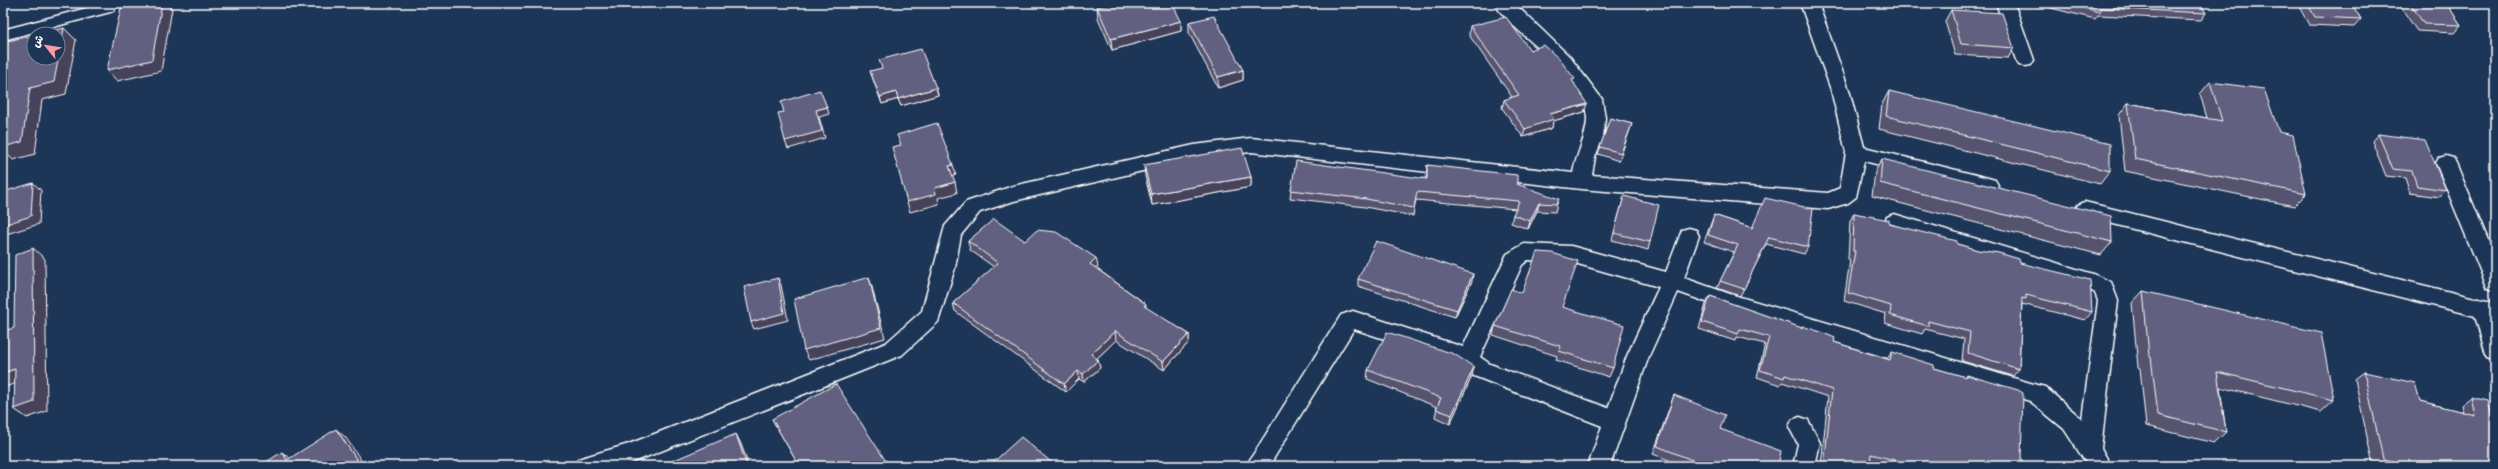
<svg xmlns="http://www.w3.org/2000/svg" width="2498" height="469" font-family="Itim,'Playpen Sans Arabic',sans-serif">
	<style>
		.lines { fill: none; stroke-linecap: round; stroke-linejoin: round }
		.service-casing { stroke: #fff; stroke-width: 13 }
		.minor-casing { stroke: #fff; stroke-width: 3 }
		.service { stroke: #1d3557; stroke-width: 10 }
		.minor { fill: #1d3557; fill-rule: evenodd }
		.wall { fill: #54536e; stroke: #fff }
		.shaded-wall { fill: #45435a; stroke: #fff }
		.building { fill: #626080; stroke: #fff }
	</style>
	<rect width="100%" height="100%" fill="#1d3557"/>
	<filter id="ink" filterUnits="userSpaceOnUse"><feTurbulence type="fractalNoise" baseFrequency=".025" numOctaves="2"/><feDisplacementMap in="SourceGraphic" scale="8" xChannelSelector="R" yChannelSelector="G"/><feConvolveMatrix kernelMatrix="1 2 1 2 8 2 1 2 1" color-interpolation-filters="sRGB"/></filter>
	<g filter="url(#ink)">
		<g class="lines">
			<g class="service-casing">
				<polyline id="service" points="3,35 110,7 112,3"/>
			</g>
			<g class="minor-casing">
				<g id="minor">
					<path d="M1494 3H1514L1570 57 1602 99 1605 118 1603 138 1595 157 1592 175 1828 193 1840 188 1846 152 1831 90 1800 3H1818L1849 90 1864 147 1988 178 1995 180 1998 185 1995 190 1988 192 1864 161 1856 197 1848 203 1828 209 1581 189 1251 152 1194 159 1014 201 980 212 961 235 955 268 938 322 902 355 631 463 621 466H575L578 459 629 444 886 343 922 311 945 226 966 202 1013 186 1194 145 1251 138 1573 173C1576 154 1587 137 1587 118 1585 73 1516 38 1494 3Z"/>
					<polygon points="1996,3 2014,3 2034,60 2031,65 2025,66 2019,65 2016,60"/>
					<polygon points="2446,156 2453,158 2456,163 2495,257 2495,290 2488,288 2485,282 2436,163 2439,158"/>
					<polygon points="2085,202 2495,303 2495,361 2487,358 2475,316 2078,215 2075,210 2078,205"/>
					<path d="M1894 214 2093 274 2111 282 2118 301 2101 448 2111 466H2088L2064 429 2030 401 1729 310 1678 292 1649 356 1610 466H1588L1602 426 1474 376 1462 368 1460 364 1354 329 1269 466H1246L1341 315 1353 311 1463 347 1507 254 1524 244 1571 246 1666 272 1682 230 1689 228 1696 230 1699 236 1684 278 1730 294 2037 385 2045 387 2082 419 2098 301 2095 293 2087 288 1887 227 1884 222 1887 217ZM1528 260 1571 262 1659 287 1627 356 1608 408 1490 364 1480 357 1522 265Z"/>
					<polygon points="1800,417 1808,420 1820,443 1815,466 1793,466 1798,444 1789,427 1792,420"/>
				</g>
			</g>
			<use href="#service" class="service"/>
			<use href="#minor" class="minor"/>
		</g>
		<g class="wall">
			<polygon points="2043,3 2200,3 2206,13 2201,20 2098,15 2095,19 2043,6"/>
			<polygon points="2297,3 2351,3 2361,19 2354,27 2309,25"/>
			<polygon points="2398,3 2446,3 2461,25 2454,33 2417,31"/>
			<polygon points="1097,7 1181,21 1181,31 1112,50 1098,18"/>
			<polygon points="1951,10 2014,48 2008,58 1955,55 1945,21"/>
			<polygon points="1189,22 1243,70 1243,80 1218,88 1189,33"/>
			<polygon points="1470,26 1530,50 1574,83 1584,112 1553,121 1552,128 1523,137 1502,108 1504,100 1512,97 1469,35"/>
			<polygon points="870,71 936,88 938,95 901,106 898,99 882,104"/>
			<polygon points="2210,82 2279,132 2306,194 2294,206 2125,171 2119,115 2128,103 2207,118 2200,94"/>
			<polygon points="1889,91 2110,171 2100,184 1879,129 1882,104"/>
			<polygon points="1610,118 1632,124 1619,161 1598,154"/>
			<polygon points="2378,134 2446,190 2439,197 2410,193 2405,178 2386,176 2372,141"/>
			<polygon points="1882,159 2112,242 2101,255 1872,196 1875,172"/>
			<polygon points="1144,165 1251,177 1251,187 1152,205 1145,176"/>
			<polygon points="1427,165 1517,184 1557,204 1555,212 1537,211 1528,229 1511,223 1513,215 1516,209 1416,200 1413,216 1365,207 1290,198 1291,190 1426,178"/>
			<polygon points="1624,196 1650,242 1648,250 1612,240"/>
			<polygon points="1854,213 2020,263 2092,312 2085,320 2022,304 2019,369 2013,376 1962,361 1964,339 1925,329 1922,334 1885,323 1886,314 1844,301 1850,260 1848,259 1850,221"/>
			<polygon points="1714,215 1808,247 1804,254 1766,244 1740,296 1717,288 1734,252 1704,242"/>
			<polygon points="968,241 1025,241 1098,267 1096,268 1146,304 1146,308 1189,334 1189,342 1164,370 1116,340 1097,358 1098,360 1100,368 1084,382 1079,379 1066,392 955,311 953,303 994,267 970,250"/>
			<polygon points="1358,279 1472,281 1455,317 1358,286"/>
			<polygon points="2143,291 2334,400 2321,412 2220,387 2226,432 2214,443 2146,426 2140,368 2138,367 2132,303"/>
			<polygon points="1710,296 1801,328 1802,326 1834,342 1887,359 1892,352 1934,368 1965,377 1967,375 2021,460 2023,466 1888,466 1870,462 1870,466 1821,466 1828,397 1782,382 1780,385 1757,377 1765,344 1737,337 1735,341 1699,329 1706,304"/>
			<polygon points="1563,307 1613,368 1609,377 1556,360 1557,356 1493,335 1495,326"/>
			<polygon points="1368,370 1472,376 1450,424 1435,417 1437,407 1367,379"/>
			<polygon points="2364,372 2420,401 2463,412 2461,405 2471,397 2495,466 2373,466 2355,379"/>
			<polygon points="1674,395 1720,429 1778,466 1684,466 1653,454 1671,403"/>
			<polygon points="772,419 889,466 799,466"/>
		</g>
		<g class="shaded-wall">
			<polygon points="162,3 167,3 172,9 161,71 117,81 107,70"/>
			<polygon points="1181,21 1181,31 1112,50 1111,39"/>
			<polygon points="64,28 76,40 66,94 42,100 35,154 13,160 3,150 3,147 30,88"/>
			<polygon points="1243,70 1243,80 1218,88 1218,77"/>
			<polygon points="936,88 938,95 901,106 898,99"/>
			<polygon points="896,92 898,99 882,104 880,97"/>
			<polygon points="1587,104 1584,112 1553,121 1552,128 1523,137 1525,129 1550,114"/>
			<polygon points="827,107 829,114 819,117 825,138 788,149 785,141 816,110"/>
			<polygon points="953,165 956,175 952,176 949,166"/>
			<polygon points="1251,177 1251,187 1152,205 1151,194"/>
			<polygon points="955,182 957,193 938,198 939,204 910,212 907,202 935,188"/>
			<polygon points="33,183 41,190 39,224 3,235 3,225"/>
			<polygon points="1539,203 1537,211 1528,229 1530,221"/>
			<polygon points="33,248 45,259 47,411 27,418 14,409"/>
			<polygon points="1096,258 1098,267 1092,273 1090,264"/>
			<polygon points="1473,274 1472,281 1455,317 1457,310"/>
			<polygon points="869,277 872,287 885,338 809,360 804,350"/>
			<polygon points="778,278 781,285 788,320 754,329 751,322"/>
			<polygon points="1115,331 1116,340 1092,363 1091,354"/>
			<polygon points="1189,334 1189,342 1164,370 1163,362"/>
			<polygon points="1098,360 1100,368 1084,382 1083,374"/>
			<polygon points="1474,367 1472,376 1450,424 1452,415"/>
			<polygon points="15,369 27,379 3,388 3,373"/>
			<polygon points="1078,371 1079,379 1066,392 1064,384"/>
			<polygon points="336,429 346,438 365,466 361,466"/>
			<polygon points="736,434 741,444 749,466 747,466"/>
			<polygon points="282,452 293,461 287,460"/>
		</g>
		<g class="building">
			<polygon points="143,3 162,3 152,60 107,70 121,8"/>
			<polygon points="1113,3 1172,3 1181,21 1111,39 1097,7"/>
			<polygon points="2064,3 2200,3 2206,13 2100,8 2100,12"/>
			<polygon points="2307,3 2351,3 2361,19 2315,17"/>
			<polygon points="2410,3 2446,3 2461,25 2424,24"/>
			<polygon points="1951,10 2002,13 2014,48 1961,44"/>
			<polygon points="1214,16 1243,70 1218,77 1189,22"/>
			<polygon points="1506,17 1530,50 1544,45 1560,60 1575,79 1572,80 1587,104 1550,114 1554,119 1525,129 1504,100 1519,95 1470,26"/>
			<polygon points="64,28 54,82 30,88 22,142 3,147 3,42 34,35 34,58 58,58 58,34 39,34"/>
			<polygon points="921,49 936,88 898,99 896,92 880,97 870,71 882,68 879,60"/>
			<polygon points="2210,82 2264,89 2279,132 2293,135 2306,194 2135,159 2128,103 2222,121"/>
			<polygon points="820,90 827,107 816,110 822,131 785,141 778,113 784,112 781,102"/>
			<polygon points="1889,91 2110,144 2110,171 1886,116"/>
			<polygon points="1610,118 1632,124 1621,153 1600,147"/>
			<polygon points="937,123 953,165 949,166 955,182 935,188 936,194 907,202 892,147 901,145 897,135"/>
			<polygon points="2378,134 2425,140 2446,190 2417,186 2412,171 2393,169"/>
			<polygon points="1242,148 1251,177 1151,194 1144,165"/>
			<polygon points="1882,159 2111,216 2112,242 1880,183"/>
			<polygon points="1296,161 1427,179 1427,165 1517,175 1517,184 1559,199 1557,204 1539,203 1530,221 1513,215 1519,201 1417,192 1414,208 1366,199 1291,190"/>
			<polygon points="33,183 31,216 3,225 3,192"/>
			<polygon points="1624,196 1659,205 1650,242 1614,233"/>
			<polygon points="1765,198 1813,209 1808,247 1769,237 1744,289 1720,281 1738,245 1708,235 1714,215 1752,228"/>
			<polygon points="1854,213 1889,220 1889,224 1957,241 1957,244 1978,250 1999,253 2019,259 2020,263 2090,280 2092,312 2026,295 2026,299 2022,298 2019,369 1968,353 1970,332 1928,321 1928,326 1890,315 1891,306 1848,293 1855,251 1853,251"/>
			<polygon points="994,219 1025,241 1037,230 1056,232 1096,258 1090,264 1146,304 1144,306 1189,334 1163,362 1115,331 1091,354 1098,360 1083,374 1078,371 1064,384 953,303 998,263 968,241"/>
			<polygon points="1376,241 1473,274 1457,310 1358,279"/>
			<polygon points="33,248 34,402 14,409 15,369 3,373 3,331 14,328 15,255"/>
			<polygon points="1537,252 1552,253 1578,261 1562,307 1624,325 1613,368 1559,351 1560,346 1495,326 1511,289 1522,293"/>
			<polygon points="869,277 881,328 804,350 794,299"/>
			<polygon points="778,278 784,313 751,322 744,287"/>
			<polygon points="2143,291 2321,333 2334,400 2217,372 2226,432 2158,415 2151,357 2149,356"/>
			<polygon points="1710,296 1802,328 1802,326 1821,332 1835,338 1834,342 1890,360 1892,352 1934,365 1934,368 1966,377 1967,375 2018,390 2023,393 2021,460 2023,461 2023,466 1910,466 1910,464 1871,454 1870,466 1824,466 1832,390 1785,375 1784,378 1760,370 1769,337 1740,329 1738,334 1702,322"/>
			<polygon points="1387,332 1454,354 1474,367 1452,415 1436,409 1441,398 1368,370"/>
			<polygon points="2364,372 2415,383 2420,401 2475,415 2471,397 2488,401 2495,427 2495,466 2449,466 2435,463 2436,466 2414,466 2383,459"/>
			<polygon points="836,384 889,466 799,466 772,419"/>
			<polygon points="1674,395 1725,415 1720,429 1781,451 1778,466 1707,466 1657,446"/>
			<polygon points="336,429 361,466 260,466 282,452 287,460"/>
			<polygon points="736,434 747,466 660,466"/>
			<polygon points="1021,437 1056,466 989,466"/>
		</g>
	</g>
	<rect width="2498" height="469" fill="none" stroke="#1d3557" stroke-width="16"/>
	<rect x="8" y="8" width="2482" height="453" fill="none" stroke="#fff" stroke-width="1.5" filter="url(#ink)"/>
	<g transform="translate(46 46) rotate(300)"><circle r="19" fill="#1d3557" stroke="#77869a"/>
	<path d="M0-3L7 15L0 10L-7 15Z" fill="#ff9aa2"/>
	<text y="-6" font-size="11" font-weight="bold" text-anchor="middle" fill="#ffffff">ش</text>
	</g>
</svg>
